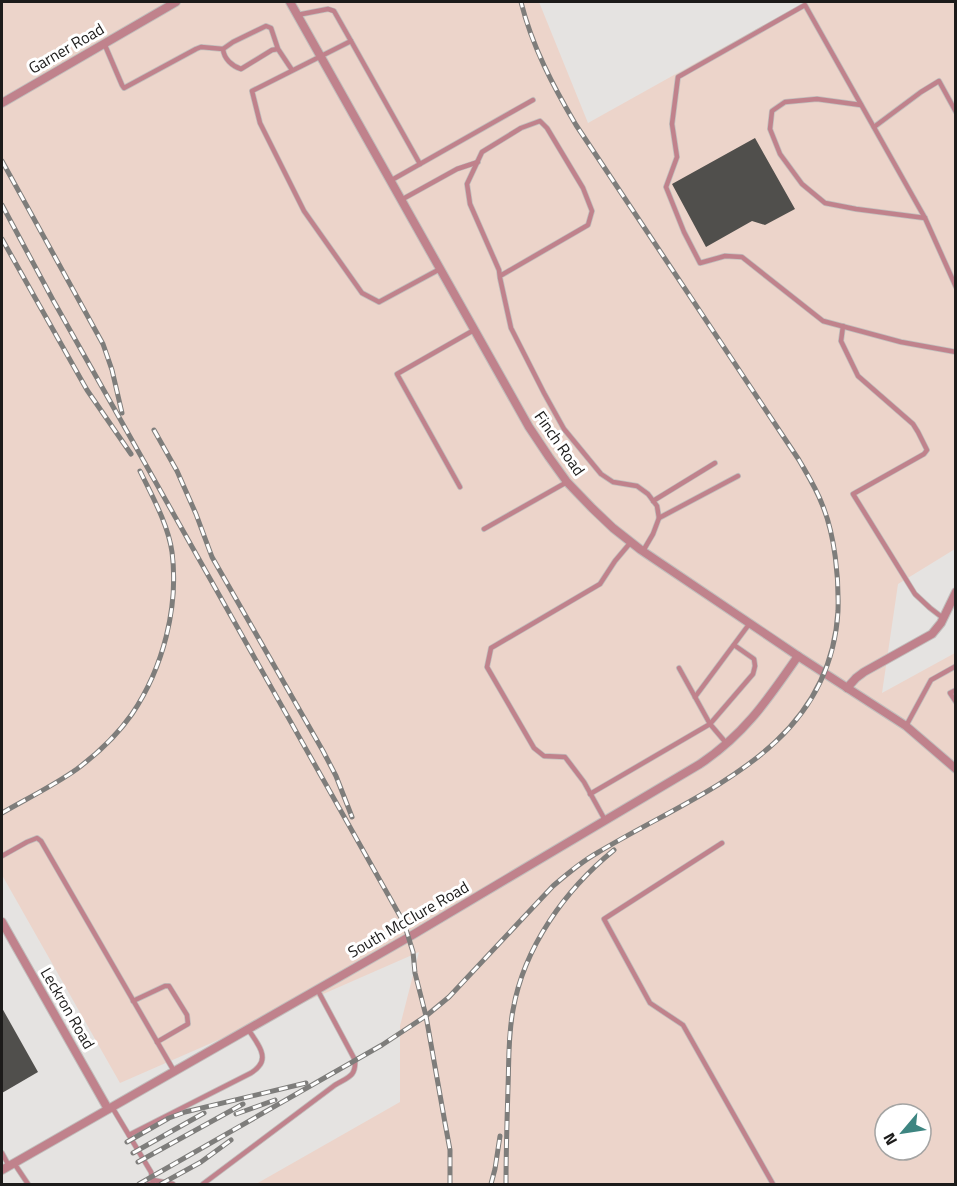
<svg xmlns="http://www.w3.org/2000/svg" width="957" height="1186" font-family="'Titillium Web',sans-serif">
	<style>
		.industrial { fill: #ecd4ca; fill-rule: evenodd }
		.building { fill: #504f4c }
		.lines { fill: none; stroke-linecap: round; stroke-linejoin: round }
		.service-casing { stroke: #c1bfbd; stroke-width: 6 }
		.minor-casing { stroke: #c1bfbd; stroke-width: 10 }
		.service { stroke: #c0828c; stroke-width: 4.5 }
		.minor { stroke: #c0828c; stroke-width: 8 }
		.rail-casing { stroke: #7e7d7b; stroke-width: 5 }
		.rail { stroke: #fff; stroke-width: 3; stroke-dasharray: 9; stroke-linecap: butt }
		.labels { text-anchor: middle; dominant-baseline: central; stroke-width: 6; stroke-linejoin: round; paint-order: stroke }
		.street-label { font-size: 16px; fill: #1c1b1a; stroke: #fff }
	</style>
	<rect width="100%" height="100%" fill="#e5e3e1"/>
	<path class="industrial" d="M2 2H539L588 123 805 2H955V549L898 584 882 693 955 653V1184H256L400 1102V1026L419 952 120 1083 2 875ZM885 1114H921V1150H885Z"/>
	<g class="building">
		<polygon points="755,138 795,209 765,225 752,221 706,247 672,184"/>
		<polygon points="2,1008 38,1072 2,1093"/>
	</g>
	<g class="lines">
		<g class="service-casing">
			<g id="service">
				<polyline points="297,15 328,9 334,11 351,41"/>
				<polyline points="104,43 122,85 124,88 196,49 201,47 223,49"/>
				<path d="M278 49 271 28 266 26 233 42 223 49C224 59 232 66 241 69L272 50 278 49 292 70"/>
				<polyline points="861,105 817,99 785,102 772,111 770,129 780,154 802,184 825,203 856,209 925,218"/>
				<polyline points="874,127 921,92 939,81 956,112"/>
				<polyline points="420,164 351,41 252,91 260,123 304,211 362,293 379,302 440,269"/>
				<polyline points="390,181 533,100"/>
				<polyline points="401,200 457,169 478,162"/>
				<polyline points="500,276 588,225 592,211 583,188 547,128 540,121 521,128 482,152 467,184 470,204 499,270 500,278 511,328 544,393 564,429 601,474 613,482 637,486 648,494 657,506 659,518 653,534 643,551"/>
				<polyline points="956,287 925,218 805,5 678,77 672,124 677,157 666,187 684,232 700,263 725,256 742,257 823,321 901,342 956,352"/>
				<polyline points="843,326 841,341 858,376 913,424 918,432 927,450 924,454 853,494 915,594 930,608 943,618"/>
				<polyline points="460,487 397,374 474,330"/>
				<polyline points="653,501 715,463"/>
				<polyline points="659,518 738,476"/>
				<polyline points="484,529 567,482"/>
				<polyline points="679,668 710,724 727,744"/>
				<polyline points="956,690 950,693 956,702"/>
				<polyline points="695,697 750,623"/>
				<polyline points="906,726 931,680 956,666"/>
				<polyline points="590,794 710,724 753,674 755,666 754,659 734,645"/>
				<polyline points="605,820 584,782 565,757 544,756 534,748 487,667 491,648 600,584 615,561 631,542"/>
				<polyline points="722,843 604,919 650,1003 683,1025 773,1184"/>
				<polyline points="2,856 27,842 37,838 41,841 174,1071"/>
				<polyline points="133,1001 165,986 169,986 187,1015 188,1024 157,1042"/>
				<polyline points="112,1107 151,1172 153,1183 149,1184"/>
				<path d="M129 1135 251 1073C254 1071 257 1069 259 1066 269 1055 254 1039 248 1029"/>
				<polyline points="2,1153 9,1166"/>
				<polyline points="14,1163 28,1184"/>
				<polyline points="153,1180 173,1184"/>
				<path d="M203 1184 335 1085C348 1077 356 1077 355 1060L317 989"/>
			</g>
		</g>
		<g class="minor-casing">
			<g id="minor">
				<polyline points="290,2 529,427 549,457 567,482 592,508 613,528 641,550 798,656 906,726 956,769"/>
				<polyline points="2,103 176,2"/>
				<polyline points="847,688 856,678 864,672 932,634 941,623 956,592"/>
				<polyline points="2,922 108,1109"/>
				<path d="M2 1170 409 937 700 764C745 734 768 699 798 656"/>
			</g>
		</g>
		<use href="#service" class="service"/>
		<use href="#minor" class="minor"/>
		<g class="rail-casing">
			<g id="rail">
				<polyline points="2,161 103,344 112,370 122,413"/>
				<polyline points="2,205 53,300 404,923 413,952 415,973 426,1016 445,1123 450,1150 450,1184"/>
				<polyline points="2,239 87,390 131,454"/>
				<polyline points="154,430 177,471 196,514 212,557 323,751 336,776 352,817"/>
				<path d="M2 813C26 799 53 786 77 769 97 754 118 734 132 714 163 668 179 607 172 552 168 524 152 496 140 471"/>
				<polyline points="236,1114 275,1100"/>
				<polyline points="127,1142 169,1118 185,1112 306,1083"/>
				<polyline points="133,1153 204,1113"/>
				<polyline points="138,1162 243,1104"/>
				<path d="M139 1184 382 1045 426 1016 449 997 553 886C567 874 581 862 597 853 698 792 830 750 838 611 839 578 835 535 822 504 816 488 807 474 799 460L576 125C553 86 532 46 521 2"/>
				<polyline points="161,1184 201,1162 231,1140"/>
				<polyline points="491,1184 495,1169 500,1136"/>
				<path d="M506 1184C506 1152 507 1120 508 1088 509 1062 508 1036 513 1010 524 947 565 890 614 850"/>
			</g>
		</g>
		<use href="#rail" class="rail"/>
	</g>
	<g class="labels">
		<g class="street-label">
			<text transform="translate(66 48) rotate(-30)">Garner Road</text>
			<text transform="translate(560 443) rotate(55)">Finch Road</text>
			<text transform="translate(408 919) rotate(-30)">South McClure Road</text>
			<text transform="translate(68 1008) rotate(60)">Leckron Road</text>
		</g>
	</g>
	<rect width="957" height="1186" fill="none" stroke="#1c1b1a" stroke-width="6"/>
	<g transform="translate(903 1132) rotate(241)"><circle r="28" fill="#ffffff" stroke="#a4a4a3" stroke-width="1.5"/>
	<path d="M0-4.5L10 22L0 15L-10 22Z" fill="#3d8581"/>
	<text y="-9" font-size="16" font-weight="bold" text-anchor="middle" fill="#1c1b1a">N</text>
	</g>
</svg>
